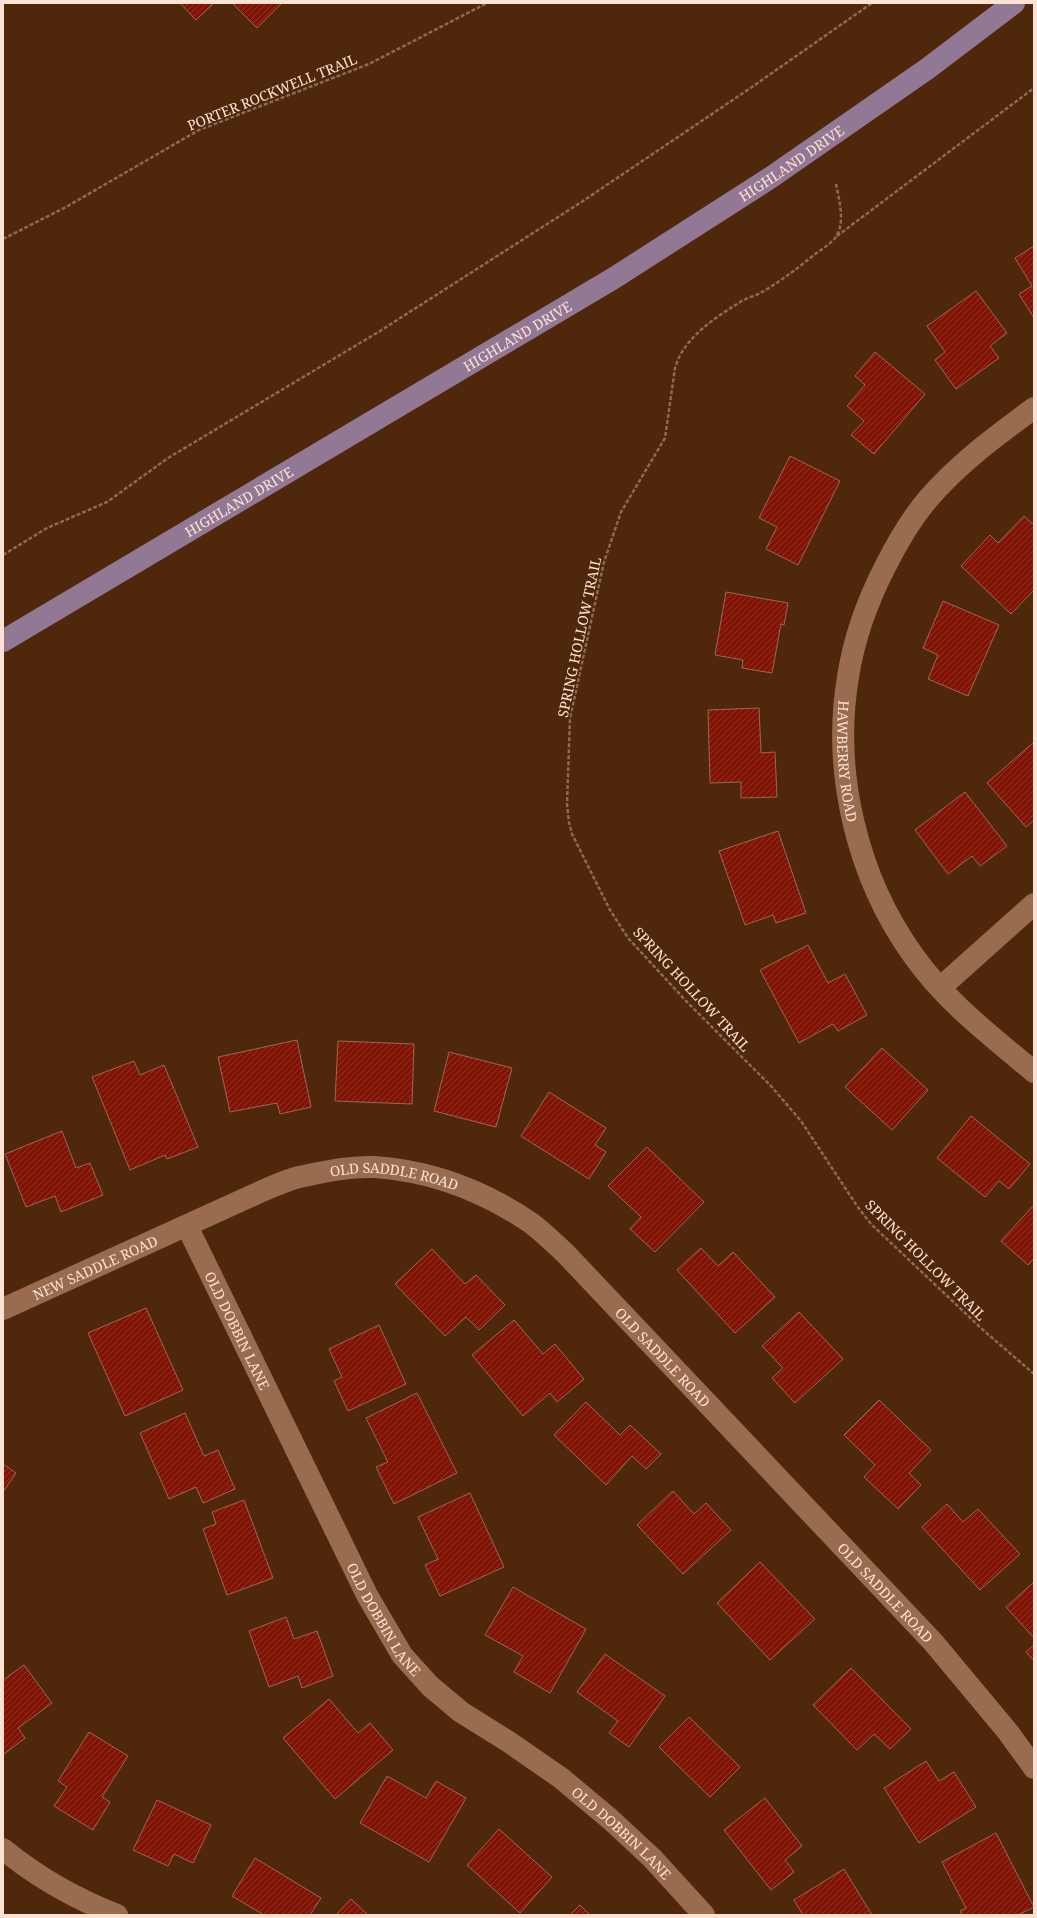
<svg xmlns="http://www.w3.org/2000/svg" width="1037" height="1918" font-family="'Noto Serif',serif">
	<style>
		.building { fill: url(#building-hatch); stroke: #9c665c }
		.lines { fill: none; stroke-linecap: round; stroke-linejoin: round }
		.path { stroke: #8d6a53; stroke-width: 2.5; stroke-dasharray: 4 2; stroke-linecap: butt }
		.minor { stroke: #996b4f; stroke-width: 22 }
		.major { stroke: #927894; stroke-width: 22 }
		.labels { text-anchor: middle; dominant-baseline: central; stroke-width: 3.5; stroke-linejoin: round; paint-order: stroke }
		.street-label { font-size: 14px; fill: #fce2d3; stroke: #4f270b }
	</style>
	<defs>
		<pattern id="building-hatch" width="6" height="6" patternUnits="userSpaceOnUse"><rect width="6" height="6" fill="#801404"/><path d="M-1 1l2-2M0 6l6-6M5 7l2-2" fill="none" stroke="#933628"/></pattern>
	</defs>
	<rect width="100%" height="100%" fill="#4f270b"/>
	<g class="building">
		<polygon points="180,3 214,3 196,20"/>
		<polygon points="232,3 282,3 257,28"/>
		<polygon points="1034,246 1034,318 1019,294 1032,286 1015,258"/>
		<polygon points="976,291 1007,333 990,346 999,358 956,389 935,360 945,352 927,326"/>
		<polygon points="875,352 925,394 874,454 851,435 864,421 847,406 865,385 855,376"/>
		<polygon points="790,456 840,481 798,565 766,549 777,527 759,518"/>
		<polygon points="1024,516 1034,525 1034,590 1011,614 961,566 990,535 998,543"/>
		<polygon points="726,592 788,603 784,625 781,624 772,673 742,668 743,660 715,655"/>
		<polygon points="943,601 999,625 968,696 928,679 938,655 923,648"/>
		<polygon points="759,708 761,753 775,752 777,797 741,798 741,782 710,783 708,710"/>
		<polygon points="1034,742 1034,820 1026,827 987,783"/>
		<polygon points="965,792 1007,846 980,866 972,856 948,874 915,830"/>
		<polygon points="778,831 806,913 776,923 773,915 745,925 719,851"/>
		<polygon points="808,945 828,983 845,974 867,1015 838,1031 833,1024 799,1043 760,970"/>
		<polygon points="297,1040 311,1107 280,1114 277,1103 230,1112 218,1057"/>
		<polygon points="338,1041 414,1044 412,1104 335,1101"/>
		<polygon points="882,1048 928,1090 892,1130 845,1087"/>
		<polygon points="449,1052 512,1068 496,1127 434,1111"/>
		<polygon points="134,1061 140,1075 164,1065 198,1147 167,1159 165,1155 130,1170 92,1077"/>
		<polygon points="549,1092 606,1128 595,1145 606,1152 589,1179 521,1136"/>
		<polygon points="971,1116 1030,1164 1009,1189 999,1181 985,1197 937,1158"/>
		<polygon points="62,1131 76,1168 90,1163 103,1195 61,1212 55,1196 26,1207 5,1154"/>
		<polygon points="647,1147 704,1202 655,1252 630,1229 641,1217 608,1186"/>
		<polygon points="1034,1205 1034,1258 1028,1265 1001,1241"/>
		<polygon points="701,1248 718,1266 733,1252 775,1297 735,1333 677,1270"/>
		<polygon points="432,1249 465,1284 476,1275 505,1305 479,1330 466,1317 445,1336 395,1284"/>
		<polygon points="146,1308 183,1390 125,1416 88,1333"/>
		<polygon points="799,1312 843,1359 795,1403 772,1378 783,1368 762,1346"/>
		<polygon points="514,1320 543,1354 555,1344 584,1379 557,1402 550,1393 523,1416 472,1355"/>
		<polygon points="379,1325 406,1384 348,1411 334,1381 342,1377 329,1349"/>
		<polygon points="417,1393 457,1473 394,1504 376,1467 388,1462 366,1418"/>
		<polygon points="879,1400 931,1450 909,1473 921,1485 898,1509 864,1477 875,1465 844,1435"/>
		<polygon points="586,1402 620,1435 630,1425 661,1454 646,1469 632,1456 606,1485 554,1435"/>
		<polygon points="185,1413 204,1456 218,1450 235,1489 203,1503 196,1487 169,1499 140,1433"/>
		<polygon points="3,1464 16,1473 3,1492"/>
		<polygon points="673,1491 694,1514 706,1503 731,1530 683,1574 637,1525"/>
		<polygon points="470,1493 504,1567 440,1596 425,1565 438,1559 418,1517"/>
		<polygon points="244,1500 273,1578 227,1595 203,1529 216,1524 212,1512"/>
		<polygon points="947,1504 963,1522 978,1509 1020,1554 980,1590 922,1527"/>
		<polygon points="760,1562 815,1619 770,1660 717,1603"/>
		<polygon points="1034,1582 1034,1638 1006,1607"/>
		<polygon points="513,1587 586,1629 550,1693 514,1672 523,1656 485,1635"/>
		<polygon points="286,1617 294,1639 317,1631 333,1676 302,1688 298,1676 269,1687 249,1631"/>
		<polygon points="1034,1645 1034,1661 1026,1652"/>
		<polygon points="605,1654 665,1696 629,1747 609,1733 618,1721 577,1692"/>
		<polygon points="24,1665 52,1703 18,1728 25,1738 3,1755 3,1680"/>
		<polygon points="851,1668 911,1729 890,1749 874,1734 857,1750 813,1705"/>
		<polygon points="329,1699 358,1733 370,1723 393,1750 335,1799 283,1738"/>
		<polygon points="689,1717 740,1767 710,1797 659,1747"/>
		<polygon points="89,1732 128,1756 102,1797 110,1802 93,1830 54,1806 67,1787 58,1781"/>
		<polygon points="926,1761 939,1781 954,1772 976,1807 919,1843 884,1788"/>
		<polygon points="387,1776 426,1798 436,1781 466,1798 429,1862 360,1823"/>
		<polygon points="765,1798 802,1846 785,1860 794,1872 771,1890 724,1830"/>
		<polygon points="157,1800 211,1825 193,1863 174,1854 168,1866 133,1850"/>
		<polygon points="499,1829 552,1877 520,1913 467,1865"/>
		<polygon points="996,1833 1034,1907 1018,1915 962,1915 960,1911 966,1908 942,1862"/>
		<polygon points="255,1858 321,1898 310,1915 264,1915 232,1896"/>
		<polygon points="844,1869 872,1915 803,1915 794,1900"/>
		<polygon points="351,1899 368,1915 336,1915"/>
		<polygon points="580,1905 590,1915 570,1915"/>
	</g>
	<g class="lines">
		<g class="path">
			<path d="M836 184C839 199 845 221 837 235 833 243 820 250 814 255 798 268 782 280 764 291 756 296 745 298 737 304 713 319 683 339 675 368L665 438 621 512 604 562 570 718 567 804 569 822 572 834 610 910 628 938 686 1001 771 1086 801 1121 857 1206 871 1224 982 1329 1034 1374"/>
			<polyline points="837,236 1034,88"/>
			<polyline points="3,239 66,207 199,130 369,64 487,3"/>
			<polyline points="3,555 47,528 107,502 168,458 380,331 583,201 752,87 872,3"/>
		</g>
		<g class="minor">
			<path id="s1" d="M1034 408C996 436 959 463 928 499 911 519 897 543 885 567 867 602 854 638 848 677 832 772 857 877 913 955 945 1001 991 1036 1034 1072"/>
			<polyline points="940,988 1034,904"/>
			<path id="s2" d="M187 1226 367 1595 402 1655 430 1686 461 1712 509 1742 561 1778 610 1819 652 1858 704 1915"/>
			<path id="s3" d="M3 1309 262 1191C274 1186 287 1180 299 1177 323 1172 350 1166 375 1167 431 1171 484 1191 531 1223 543 1232 554 1243 565 1253L933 1642 1008 1732 1034 1768"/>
			<path d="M3 1849C37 1877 76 1899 117 1915"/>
		</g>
		<path class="major" id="s4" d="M3 641 614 278 770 178 927 69 1014 3"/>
	</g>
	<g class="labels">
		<g class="street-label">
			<text transform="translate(272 92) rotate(-22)">PORTER ROCKWELL TRAIL</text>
			<text stroke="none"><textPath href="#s4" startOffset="922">HIGHLAND DRIVE</textPath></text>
			<text stroke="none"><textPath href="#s4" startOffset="598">HIGHLAND DRIVE</textPath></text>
			<text stroke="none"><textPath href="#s4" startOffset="274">HIGHLAND DRIVE</textPath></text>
			<text transform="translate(579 637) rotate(-78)">SPRING HOLLOW TRAIL</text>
			<text stroke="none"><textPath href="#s1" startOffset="422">HAWBERRY ROAD</textPath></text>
			<text transform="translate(692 989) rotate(47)">SPRING HOLLOW TRAIL</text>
			<text stroke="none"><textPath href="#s3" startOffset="421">OLD SADDLE ROAD</textPath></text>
			<text transform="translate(926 1260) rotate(45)">SPRING HOLLOW TRAIL</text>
			<text stroke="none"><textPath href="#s3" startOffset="101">NEW SADDLE ROAD</textPath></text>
			<text stroke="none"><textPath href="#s2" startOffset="116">OLD DOBBIN LANE</textPath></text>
			<text stroke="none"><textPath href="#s3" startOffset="757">OLD SADDLE ROAD</textPath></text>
			<text stroke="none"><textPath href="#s3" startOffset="1081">OLD SADDLE ROAD</textPath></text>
			<text stroke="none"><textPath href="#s2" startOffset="440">OLD DOBBIN LANE</textPath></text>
			<text stroke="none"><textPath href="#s2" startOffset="764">OLD DOBBIN LANE</textPath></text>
		</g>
	</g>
	<rect width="1037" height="1918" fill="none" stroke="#fce2d3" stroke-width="8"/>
</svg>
